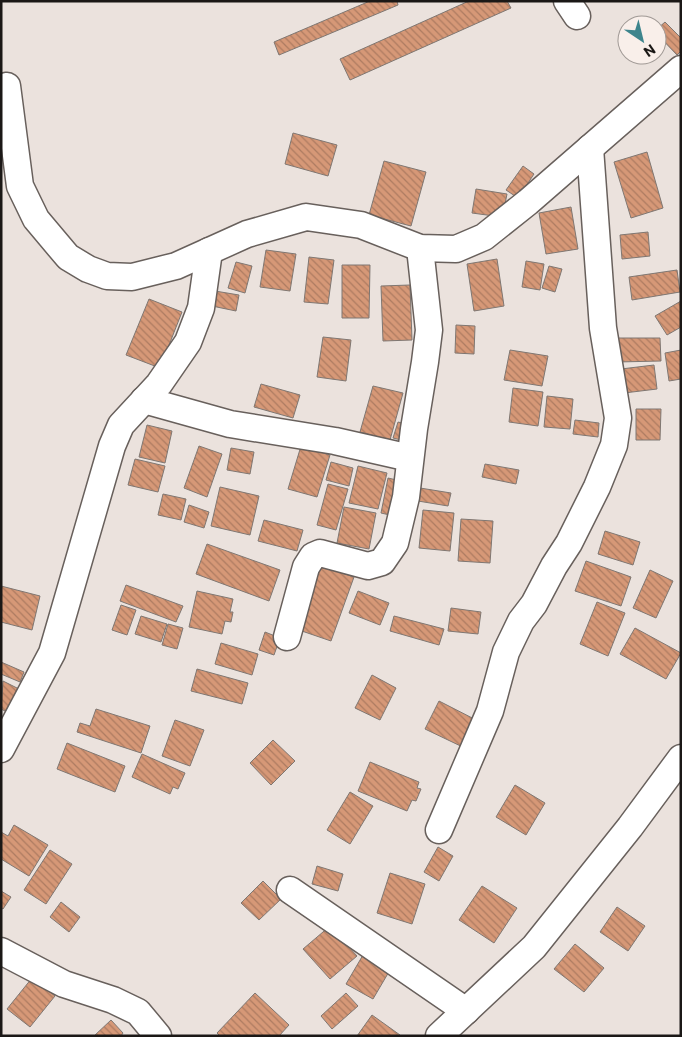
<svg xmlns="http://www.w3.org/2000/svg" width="682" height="1037" font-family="Commissioner,sans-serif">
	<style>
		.building { fill: url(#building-back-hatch); stroke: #7f7772 }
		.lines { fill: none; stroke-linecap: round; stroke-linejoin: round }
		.minor-casing { stroke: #68605c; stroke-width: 29 }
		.minor { stroke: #fff; stroke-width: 26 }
	</style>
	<defs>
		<pattern id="building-back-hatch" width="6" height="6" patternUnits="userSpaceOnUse" patternTransform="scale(1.25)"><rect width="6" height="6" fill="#d69877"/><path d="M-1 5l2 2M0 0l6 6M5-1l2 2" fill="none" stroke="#ad7b61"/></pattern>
	</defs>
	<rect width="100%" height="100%" fill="#ebe2dd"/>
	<g class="building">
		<polygon points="370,1 397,1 398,5 279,55 274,42"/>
		<polygon points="469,1 507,1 511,8 350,80 340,59"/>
		<polygon points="665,22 681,38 681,51 677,55 657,34 657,29"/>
		<polygon points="293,133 337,145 328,176 285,164"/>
		<polygon points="647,152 663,208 631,218 614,162"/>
		<polygon points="384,161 426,172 411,226 369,215"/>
		<polygon points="523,166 534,174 518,198 506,190"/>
		<polygon points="476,189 507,194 503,214 494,216 472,213"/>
		<polygon points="571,207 578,249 546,254 539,213"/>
		<polygon points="648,232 650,256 622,259 620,235"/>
		<polygon points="266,250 296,254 290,291 260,287"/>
		<polygon points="309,257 334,260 328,304 304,302"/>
		<polygon points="497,259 504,306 474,311 467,264"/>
		<polygon points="526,261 544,264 540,290 522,287"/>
		<polygon points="236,262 252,266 245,293 228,288"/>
		<polygon points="342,265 370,265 369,318 342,318"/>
		<polygon points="549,266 562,269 555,292 542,288"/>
		<polygon points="677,270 680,292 632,300 629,277"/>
		<polygon points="410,285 412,340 383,341 381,286"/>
		<polygon points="215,291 239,295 236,311 212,306"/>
		<polygon points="149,299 182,312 160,368 126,355"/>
		<polygon points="681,301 681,327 667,335 655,316"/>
		<polygon points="456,325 475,326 474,354 455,353"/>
		<polygon points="323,337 351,340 346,381 317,377"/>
		<polygon points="617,338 660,338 661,361 617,362"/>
		<polygon points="510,350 548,356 542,386 504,380"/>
		<polygon points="681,350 681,379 669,381 665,353"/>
		<polygon points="654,365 657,389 624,393 621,369"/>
		<polygon points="261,384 300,395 293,418 254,407"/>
		<polygon points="373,386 403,393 390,440 360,432"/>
		<polygon points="513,388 543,392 538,426 509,422"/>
		<polygon points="547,396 573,399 570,429 544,427"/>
		<polygon points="636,409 661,409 660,440 636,440"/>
		<polygon points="575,420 599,423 598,437 573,434"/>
		<polygon points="398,422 410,425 405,441 393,438"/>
		<polygon points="147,425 172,431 165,463 139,457"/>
		<polygon points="199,446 222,454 207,497 184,488"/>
		<polygon points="301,446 330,455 317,497 288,489"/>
		<polygon points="231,448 254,452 250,474 227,470"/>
		<polygon points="135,459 165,466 158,492 128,485"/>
		<polygon points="331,462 353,468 349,486 326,480"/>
		<polygon points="485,464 519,470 516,484 482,477"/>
		<polygon points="358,466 387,473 378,509 349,503"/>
		<polygon points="388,478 401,481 394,516 381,513"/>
		<polygon points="328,484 348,489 336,530 317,525"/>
		<polygon points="220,487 259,496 250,535 211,526"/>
		<polygon points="420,488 451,493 448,506 418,501"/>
		<polygon points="163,494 186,499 181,520 158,515"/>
		<polygon points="189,505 209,512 204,528 184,522"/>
		<polygon points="344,507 376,513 369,549 337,543"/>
		<polygon points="423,510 454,513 450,551 419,548"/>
		<polygon points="461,519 493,521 490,563 458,561"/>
		<polygon points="264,520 303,530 297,551 258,541"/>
		<polygon points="605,531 640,542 633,565 598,554"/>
		<polygon points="207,544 280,570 269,601 196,574"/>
		<polygon points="586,561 631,577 621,606 575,591"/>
		<polygon points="319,565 354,577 331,641 296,629"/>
		<polygon points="650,570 673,581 656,618 633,608"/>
		<polygon points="126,585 183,606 176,622 120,601"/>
		<polygon points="1,586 40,596 32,630 1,622"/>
		<polygon points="197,591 233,599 230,612 233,612 231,622 225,621 222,634 189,627"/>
		<polygon points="358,591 389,603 380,625 349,613"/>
		<polygon points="597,602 625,613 608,656 580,644"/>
		<polygon points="121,605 136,610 127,635 112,630"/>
		<polygon points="451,608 481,612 478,634 448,631"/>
		<polygon points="141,616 167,624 161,642 135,634"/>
		<polygon points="394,616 444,629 439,645 390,631"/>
		<polygon points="168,624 183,628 177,649 162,645"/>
		<polygon points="635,628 681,653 666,679 620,654"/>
		<polygon points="265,632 280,638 274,655 259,650"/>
		<polygon points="221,643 258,654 252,675 215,664"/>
		<polygon points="1,662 24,672 20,682 1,674"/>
		<polygon points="197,669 248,683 242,704 191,691"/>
		<polygon points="372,675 396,688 380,720 355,708"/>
		<polygon points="3,681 25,692 13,715 1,709"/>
		<polygon points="439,701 482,723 469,750 425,729"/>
		<polygon points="96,709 150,726 141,753 77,732 80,723 90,726"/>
		<polygon points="175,720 204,730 190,766 162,756"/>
		<polygon points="273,740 295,761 271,785 250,763"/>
		<polygon points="67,743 125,766 115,792 57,769"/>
		<polygon points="142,754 185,773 178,789 173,787 170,794 132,777"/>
		<polygon points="370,762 419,782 417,788 421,789 416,801 412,800 407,811 358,791"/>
		<polygon points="515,785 545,803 526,835 496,817"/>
		<polygon points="350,792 373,806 350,844 327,830"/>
		<polygon points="14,825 48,845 29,876 1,859 1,832 8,836"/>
		<polygon points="438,847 453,856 439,881 424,872"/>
		<polygon points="50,850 72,864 46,904 24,890"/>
		<polygon points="317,866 343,874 338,891 312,884"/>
		<polygon points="390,873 425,884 412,924 377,913"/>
		<polygon points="263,881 281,899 259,920 241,903"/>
		<polygon points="482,886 517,908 494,943 459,920"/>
		<polygon points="1,891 11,897 3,909 1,908"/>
		<polygon points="61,902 80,917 69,932 50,917"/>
		<polygon points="617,907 645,926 628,951 600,932"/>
		<polygon points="330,926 357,956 330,979 303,949"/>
		<polygon points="575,944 604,968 584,992 554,969"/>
		<polygon points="363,955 390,970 373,999 346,984"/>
		<polygon points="32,978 55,996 30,1027 7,1009"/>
		<polygon points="255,993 289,1025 279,1036 220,1036 217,1033"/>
		<polygon points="346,993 358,1006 332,1029 321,1016"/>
		<polygon points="372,1015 400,1035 399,1036 357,1036"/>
		<polygon points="111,1020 123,1033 121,1036 94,1036"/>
	</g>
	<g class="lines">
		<g class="minor-casing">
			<g id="minor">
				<polyline points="567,1 577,16"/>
				<polyline points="7,86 20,186 36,219 68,257 88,269 107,276 132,277 176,266 247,234 306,217 361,225 420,248 456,249 484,237 528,202 681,69"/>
				<polyline points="144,400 230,424 335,441 410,458"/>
				<polyline points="287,637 306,567 313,556 320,553 368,566 382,562 395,543 406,497 414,429 425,362 429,330 420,248"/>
				<polyline points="1,749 52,653 112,446 121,425 159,384 188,342 201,308 209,251"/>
				<polyline points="439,830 490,711 506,652 521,621 534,604 554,566 569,543 597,487 614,445 618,418 603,328 590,148"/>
				<polyline points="290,890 466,1011"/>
				<polyline points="1,951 64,984 113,1000 138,1012 158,1036"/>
				<polyline points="439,1036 534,947 630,827 681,758"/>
			</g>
		</g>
		<use href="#minor" class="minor"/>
	</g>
	<rect width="682" height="1037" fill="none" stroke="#1b1816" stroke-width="5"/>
	<g transform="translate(642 40) rotate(145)"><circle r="24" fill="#f9efea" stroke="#a09995"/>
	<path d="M0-4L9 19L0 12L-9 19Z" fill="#3e858d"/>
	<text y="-8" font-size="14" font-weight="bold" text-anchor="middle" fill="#1b1816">N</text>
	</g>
</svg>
